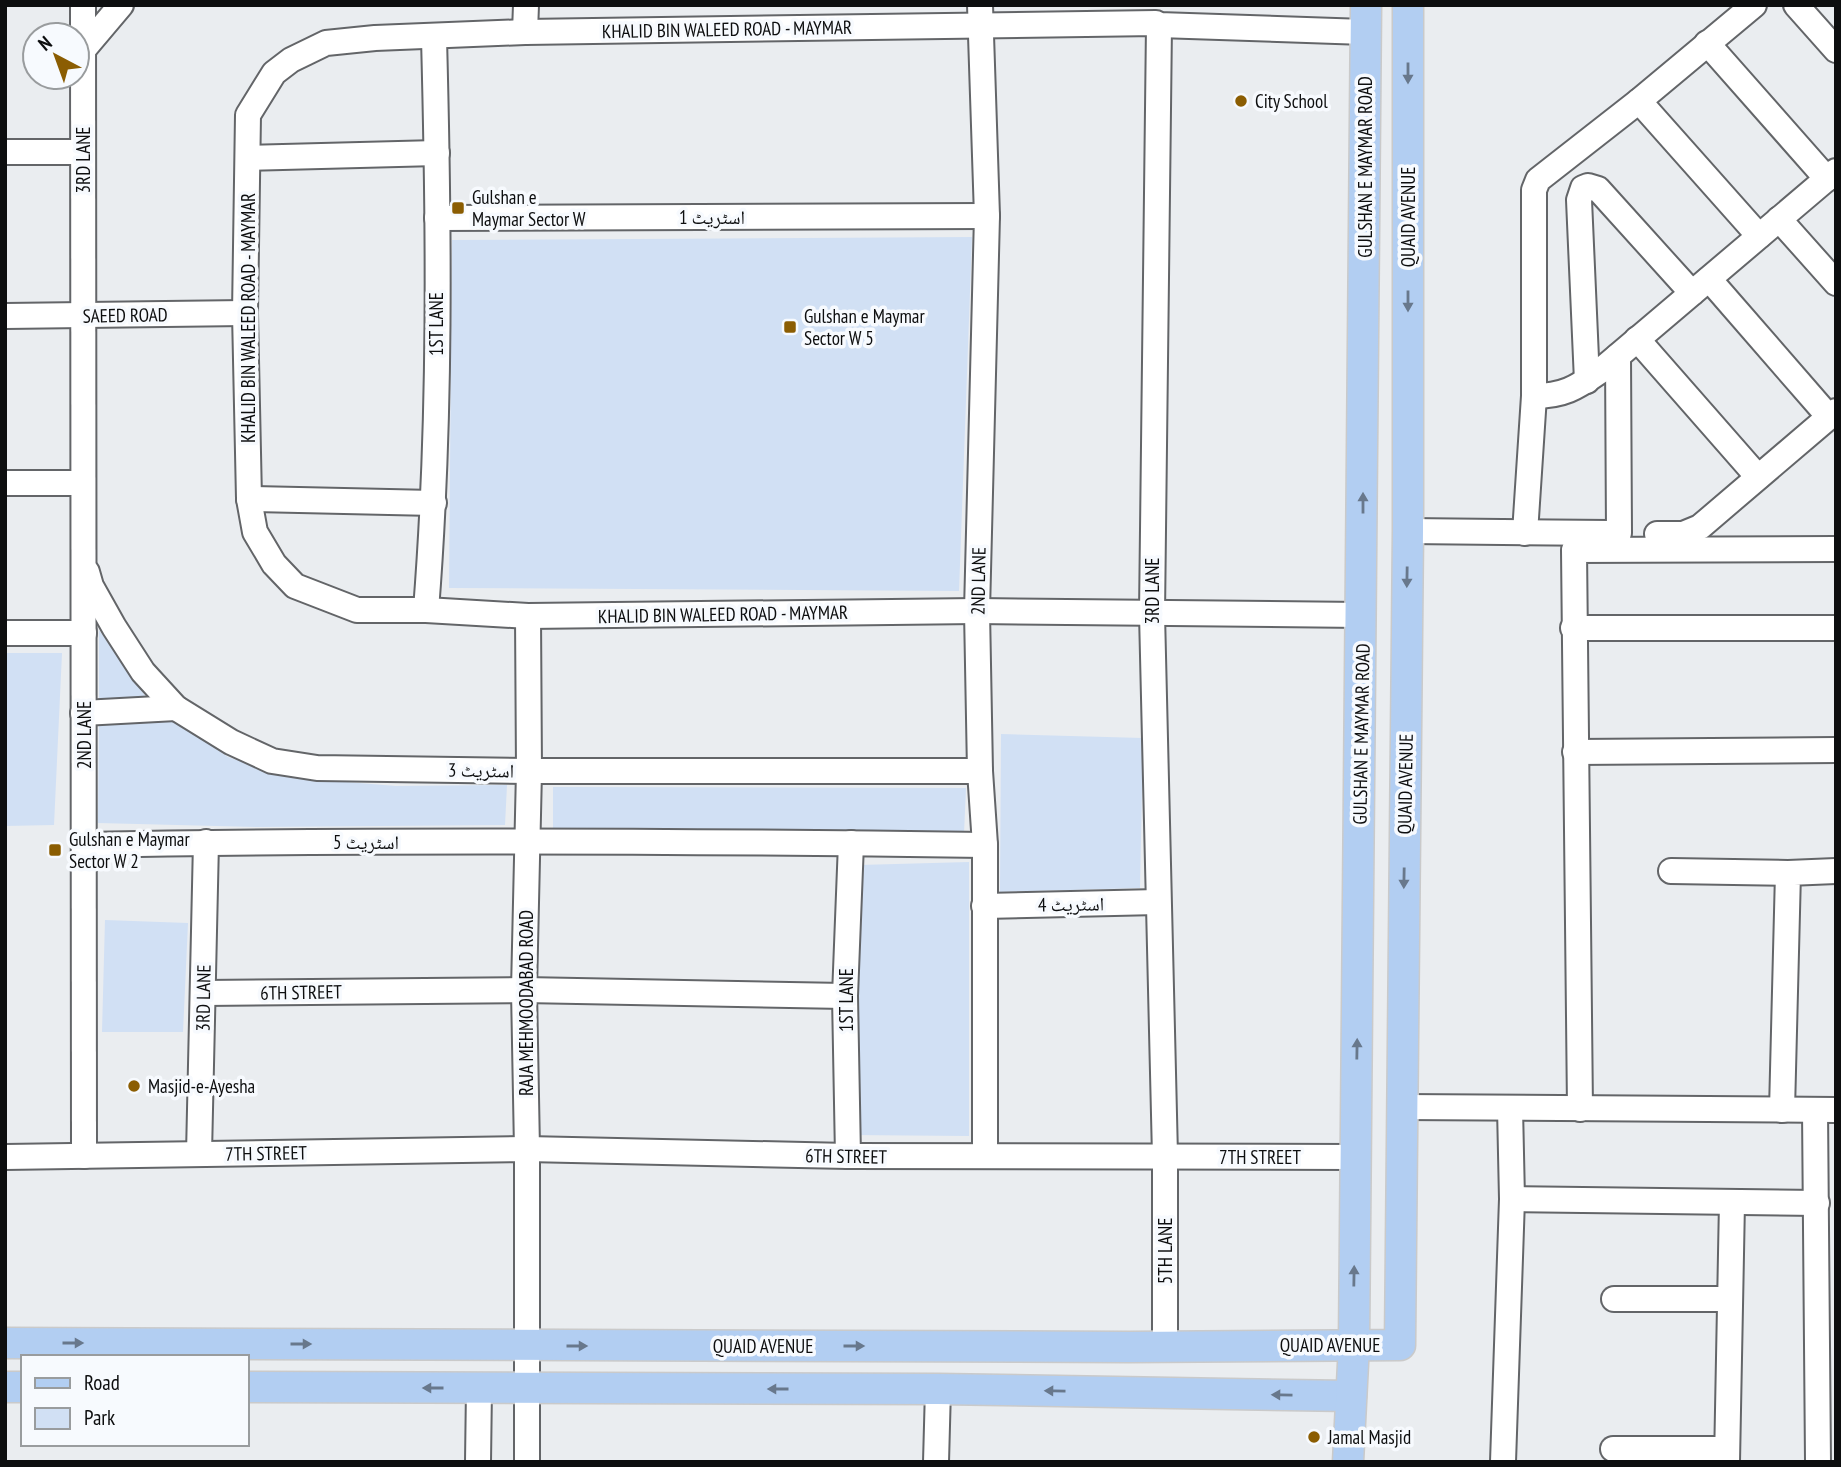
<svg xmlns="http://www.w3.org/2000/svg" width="1841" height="1467" font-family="'PT Sans Narrow','Noto Naskh Arabic',sans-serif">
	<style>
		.green { fill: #d1e0f4 }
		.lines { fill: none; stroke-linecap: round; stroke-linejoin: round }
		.minor-casing { stroke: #636568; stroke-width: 28 }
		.major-casing { stroke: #cacaca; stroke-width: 33 }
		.minor { stroke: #fff; stroke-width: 24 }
		.major { stroke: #b2cef2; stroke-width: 30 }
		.oneway { fill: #68788c }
		.poi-dot { fill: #8b5d02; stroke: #f7fafe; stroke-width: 2.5 }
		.labels { text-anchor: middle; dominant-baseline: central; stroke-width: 7; stroke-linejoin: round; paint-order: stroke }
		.street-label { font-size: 19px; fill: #0d0e0f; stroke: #f7fafe }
		.poi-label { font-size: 19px; fill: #0d0e0f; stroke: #f7fafe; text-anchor: start }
	</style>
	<rect width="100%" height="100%" fill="#eaedf0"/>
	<g class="green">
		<polygon points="972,237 959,591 449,588 452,240"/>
		<polygon points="99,630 148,700 99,700"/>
		<polygon points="5,653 62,653 54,825 5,826"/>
		<polygon points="99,721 177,722 228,757 285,777 396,786 507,785 505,825 256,827 98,823"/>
		<polygon points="1001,734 1143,738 1140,888 1000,892"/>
		<polygon points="553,787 966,788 964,833 553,828"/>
		<polygon points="969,862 969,1136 849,1135 859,865"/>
		<polygon points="105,920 188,923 183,1032 102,1032"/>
	</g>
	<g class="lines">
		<g class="minor-casing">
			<g id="minor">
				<polyline points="83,5 84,1156"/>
				<polyline points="980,5 987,216 977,611 980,771 985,845 985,1156"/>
				<polyline points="1796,5 1836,50"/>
				<polyline points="1159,25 1152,614 1165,1156 1165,1347"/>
				<polyline points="525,32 526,5"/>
				<polyline points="1707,43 1827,179"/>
				<polyline points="83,50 121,5"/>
				<polyline points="1639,101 1759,236"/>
				<polyline points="5,152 83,152"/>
				<polyline points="248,158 437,153"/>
				<polyline points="437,218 987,216"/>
				<polyline points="1779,219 1836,283"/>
				<polyline points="1709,279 1829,417"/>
				<polyline points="5,316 245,313"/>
				<polyline points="1637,339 1758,477"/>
				<polyline points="1618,356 1619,533"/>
				<polyline points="1587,381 1579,200 1583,188 1588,186 1598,189 1692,293"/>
				<path d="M1534 396C1563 396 1576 388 1599 372L1836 171"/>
				<polyline points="5,483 83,483"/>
				<polyline points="249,499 434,503"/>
				<polyline points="1408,531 1610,533"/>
				<polyline points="1525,533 1534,396 1534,190 1538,180 1639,101 1754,5"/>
				<polyline points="1657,534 1683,534 1700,527 1836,411"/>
				<polyline points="87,572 91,586 114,627 143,672 176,708 231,742 272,761 317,768 529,771 980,771"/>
				<path d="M426 610C441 420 439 228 434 38"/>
				<polyline points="1362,615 977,611 528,616 426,610 357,610 295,586 274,564 255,532 249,499 245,313 248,115 274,73 291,60 326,43 375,38 525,32 1156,23 1159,25 1365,32"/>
				<polyline points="1573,628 1836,628"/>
				<polyline points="5,633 84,633"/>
				<polyline points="83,713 176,708"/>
				<polyline points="1575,752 1836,750"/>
				<path d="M84 845C384 839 685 841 985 845"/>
				<polyline points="1671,871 1788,873"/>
				<polyline points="984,906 1158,902"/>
				<polyline points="204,993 524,990 845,996"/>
				<polyline points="1402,1107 1836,1110"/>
				<polyline points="1580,1109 1574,550 1836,549"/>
				<polyline points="1782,1110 1788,873 1836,871"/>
				<polyline points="1815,1110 1818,1462"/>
				<polyline points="199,1154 206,842"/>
				<polyline points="848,1156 845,996 851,843"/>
				<polyline points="5,1157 527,1149 848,1156 1356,1157"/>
				<polyline points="1512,1199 1817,1203"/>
				<polyline points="1614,1299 1730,1299"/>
				<polyline points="1613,1449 1727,1449"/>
				<polyline points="478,1462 479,1388"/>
				<polyline points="527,1462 527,1149 524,990 529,771 528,616"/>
				<polyline points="936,1462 938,1389"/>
				<polyline points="1503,1462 1512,1199 1510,1108"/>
				<polyline points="1727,1462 1732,1202"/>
			</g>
		</g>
		<g class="major-casing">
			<g id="major">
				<polyline points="5,1343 1129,1347 1400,1345 1408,531 1408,5"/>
				<polyline points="5,1387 23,1387"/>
				<polyline points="247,1387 938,1389 1351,1396"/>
				<polyline points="1348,1462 1354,1344 1366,5"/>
			</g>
		</g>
		<use href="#minor" class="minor"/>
		<use href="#major" class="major"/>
	</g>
	<defs><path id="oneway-solid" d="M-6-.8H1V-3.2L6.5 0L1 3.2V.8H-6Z" transform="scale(1.75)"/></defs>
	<g class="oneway">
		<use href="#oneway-solid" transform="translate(1408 73) rotate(90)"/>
		<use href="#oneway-solid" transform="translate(1408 301) rotate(90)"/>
		<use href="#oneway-solid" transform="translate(1363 503) rotate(-90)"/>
		<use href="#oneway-solid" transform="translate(1407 577) rotate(91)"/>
		<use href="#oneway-solid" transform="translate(1404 878) rotate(91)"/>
		<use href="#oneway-solid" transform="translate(1357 1049) rotate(-89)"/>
		<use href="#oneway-solid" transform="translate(1354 1276) rotate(-89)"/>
		<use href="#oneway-solid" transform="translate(73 1343)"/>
		<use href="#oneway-solid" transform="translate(301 1344)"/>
		<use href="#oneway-solid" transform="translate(577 1346)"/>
		<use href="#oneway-solid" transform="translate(854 1346)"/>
		<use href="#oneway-solid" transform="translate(433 1388) rotate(-180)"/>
		<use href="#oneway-solid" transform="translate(778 1389) rotate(180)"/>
		<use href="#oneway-solid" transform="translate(1055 1391) rotate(-179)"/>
		<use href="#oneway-solid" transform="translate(1282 1395) rotate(-179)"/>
	</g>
	<g class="poi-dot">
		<circle cx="1241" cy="101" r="7"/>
		<rect x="451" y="201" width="14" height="14" rx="3.5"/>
		<rect x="783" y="320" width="14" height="14" rx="3.5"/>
		<rect x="48" y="843" width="14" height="14" rx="3.5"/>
		<circle cx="134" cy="1086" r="7"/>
		<circle cx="1314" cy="1437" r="7"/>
	</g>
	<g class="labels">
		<g class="street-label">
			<text transform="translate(727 29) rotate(-1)">KHALID BIN WALEED ROAD - MAYMAR</text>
			<text transform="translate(83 160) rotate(-90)">3RD LANE</text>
			<text transform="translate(1365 167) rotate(-90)">GULSHAN E MAYMAR ROAD</text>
			<text x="712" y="217">اسٹریٹ 1</text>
			<text transform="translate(1408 217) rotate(-90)">QUAID AVENUE</text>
			<text transform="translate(125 315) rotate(-1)">SAEED ROAD</text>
			<text transform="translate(248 318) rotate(-90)">KHALID BIN WALEED ROAD - MAYMAR</text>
			<text transform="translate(436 324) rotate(-90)">1ST LANE</text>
			<text transform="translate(978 581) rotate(-89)">2ND LANE</text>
			<text transform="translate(1152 591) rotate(-90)">3RD LANE</text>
			<text transform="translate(723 614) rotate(-1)">KHALID BIN WALEED ROAD - MAYMAR</text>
			<text transform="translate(1361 734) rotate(-89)">GULSHAN E MAYMAR ROAD</text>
			<text transform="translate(84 735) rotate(-90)">2ND LANE</text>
			<text transform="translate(481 770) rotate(1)">اسٹریٹ 3</text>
			<text transform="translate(1405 784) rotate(-89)">QUAID AVENUE</text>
			<text x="366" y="842">اسٹریٹ 5</text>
			<text transform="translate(1071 904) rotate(-1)">اسٹریٹ 4</text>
			<text transform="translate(301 992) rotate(-1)">6TH STREET</text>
			<text transform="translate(203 998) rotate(-89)">3RD LANE</text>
			<text transform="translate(846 1000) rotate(-90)">1ST LANE</text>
			<text transform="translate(526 1003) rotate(-90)">RAJA MEHMOODABAD ROAD</text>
			<text transform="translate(266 1153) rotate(-1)">7TH STREET</text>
			<text transform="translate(846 1156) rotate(1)">6TH STREET</text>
			<text x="1260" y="1157">7TH STREET</text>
			<text transform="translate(1165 1251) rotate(-90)">5TH LANE</text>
			<text x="1330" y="1345">QUAID AVENUE</text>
			<text x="763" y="1346">QUAID AVENUE</text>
		</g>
		<g class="poi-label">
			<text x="1255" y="101">City School</text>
			<text x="472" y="197">Gulshan e<tspan x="472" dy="22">Maymar Sector W</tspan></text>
			<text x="804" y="316">Gulshan e Maymar<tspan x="804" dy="22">Sector W 5</tspan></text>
			<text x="69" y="839">Gulshan e Maymar<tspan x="69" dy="22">Sector W 2</tspan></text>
			<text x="148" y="1086">Masjid-e-Ayesha</text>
			<text x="1328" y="1437">Jamal Masjid</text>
		</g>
	</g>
	<rect width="1841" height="1467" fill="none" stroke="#0d0e0f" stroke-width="14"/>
	<rect x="21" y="1355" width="228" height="91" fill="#f7fafe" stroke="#999c9e" stroke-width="2"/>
	<rect x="35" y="1378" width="35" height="10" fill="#b2cef2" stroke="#999c9e" stroke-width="2"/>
	<text x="84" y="1390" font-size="21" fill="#0d0e0f">Road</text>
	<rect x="35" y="1408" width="35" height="21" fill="#d1e0f4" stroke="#999c9e" stroke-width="2"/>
	<text x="84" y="1425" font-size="21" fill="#0d0e0f">Park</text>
	<g transform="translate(56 56) rotate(319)"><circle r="33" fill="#f7fafe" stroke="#999c9e" stroke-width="2"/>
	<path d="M0-5L12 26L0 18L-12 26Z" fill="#8b5d02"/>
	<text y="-10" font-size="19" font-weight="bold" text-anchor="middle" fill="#0d0e0f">N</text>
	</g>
</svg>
